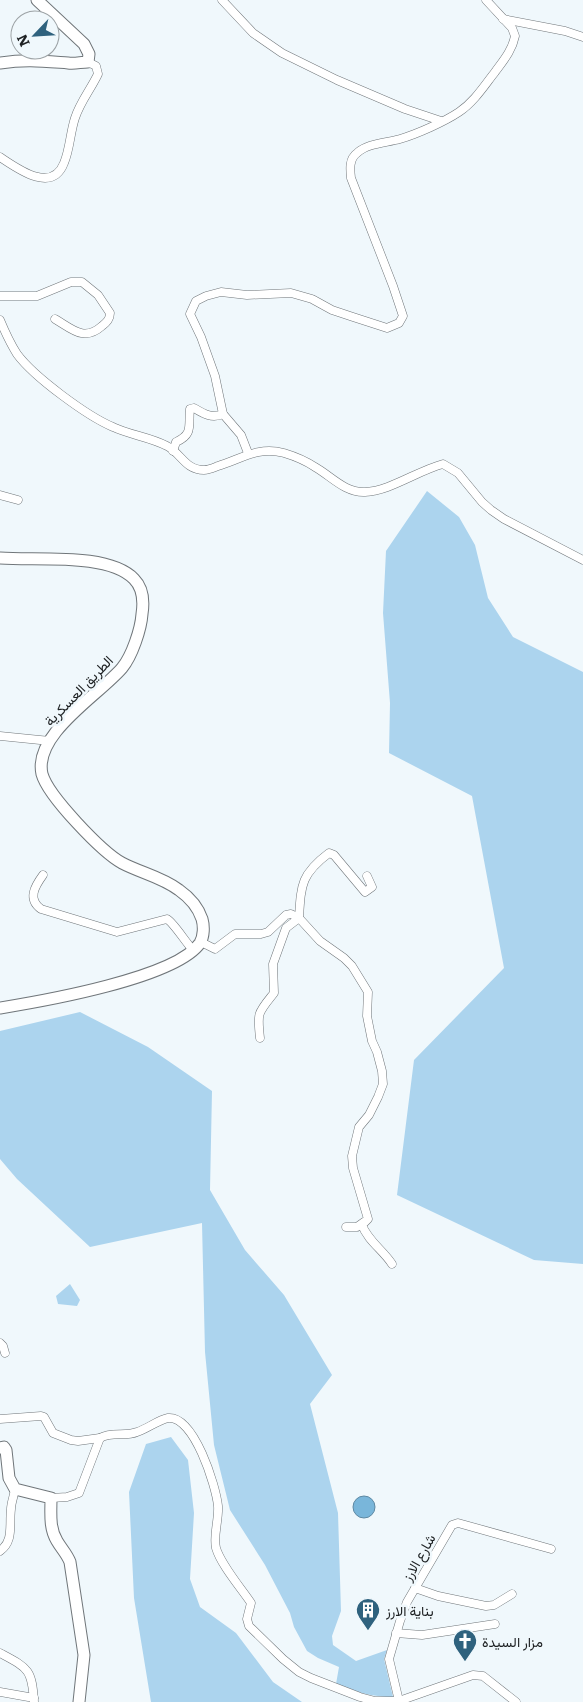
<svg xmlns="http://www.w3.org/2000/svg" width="583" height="1702" font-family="Literata,Vazirmatn,serif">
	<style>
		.green { fill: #acd4ee }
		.water { fill: #79b6da; stroke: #5e89a3 }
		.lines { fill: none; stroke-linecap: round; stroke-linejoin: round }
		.street-casing { stroke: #70767a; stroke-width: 9 }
		.secondary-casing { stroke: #70767a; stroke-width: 13 }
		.street { stroke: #fff; stroke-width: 8 }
		.secondary { stroke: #fff; stroke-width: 11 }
		.labels { text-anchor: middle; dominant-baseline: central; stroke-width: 5; stroke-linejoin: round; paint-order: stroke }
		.street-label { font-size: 14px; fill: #1e2123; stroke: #f0f8fc }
		.poi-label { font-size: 14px; fill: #1e2123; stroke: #f0f8fc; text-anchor: start }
	</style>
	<rect width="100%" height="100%" fill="#f0f8fc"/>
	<g class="green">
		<polygon points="427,491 459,517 475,545 488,598 513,637 583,672 583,1264 534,1260 397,1195 414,1060 504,968 472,796 389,753 390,703 383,613 386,551"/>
		<path d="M80 1012 148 1047 212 1091 210 1190 245 1250 284 1295 332 1375 310 1404 338 1513 341 1611 332 1636 333 1645 356 1661 387 1650 384 1659 393 1697C372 1697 356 1692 336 1684L339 1667 318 1658 307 1651 294 1627 290 1613 265 1565 230 1510 214 1445 205 1352 202 1223 90 1247 17 1179 0 1159V1031Z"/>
		<polygon points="70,1284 80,1300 77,1306 58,1304 56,1296"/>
		<polygon points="171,1437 188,1460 194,1513 190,1579 200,1607 236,1633 273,1682 302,1702 151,1702 134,1598 129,1492 146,1444"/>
	</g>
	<circle class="water" cx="364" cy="1507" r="11"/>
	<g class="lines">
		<g class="street-casing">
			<g id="street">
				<polyline points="222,0 253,33 282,53 337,80 405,109 441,121"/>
				<polyline points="503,19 565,31 583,37"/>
				<path d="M0 157C18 169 52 194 64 163 70 149 70 133 75 118 80 102 91 89 98 74L96 66 88 62"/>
				<path d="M0 296H37L71 282H82L98 295 110 313C110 319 107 322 102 326 84 342 72 329 55 319"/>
				<path d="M0 320C5 332 10 343 17 354 34 377 87 416 113 427 130 435 150 437 167 446 181 453 185 470 204 470 209 470 213 468 218 466 241 459 258 446 284 453 294 456 306 461 315 467 331 476 345 493 365 492 390 491 417 471 443 464L458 473 482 502 491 510 504 519 583 560"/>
				<path d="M173 451 176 442C194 434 188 425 190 409L194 408C204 414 212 419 223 414"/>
				<path d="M248 453 241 435 223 414 215 376 201 337 190 314 196 301 206 296 221 292 247 295 291 293 312 299 332 310 353 317 387 328 399 323 403 316 393 286 351 178C350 169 349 159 357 153 368 143 386 143 400 139 417 134 444 122 459 112 474 102 484 86 495 72 503 61 512 51 515 36L512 28 486 0"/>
				<polyline points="0,495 18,500"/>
				<polyline points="0,736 50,741"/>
				<path d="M43 875C35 886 27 899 41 909L117 932 167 919C174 923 186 943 193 950"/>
				<path d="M201 942 215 949 235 934H261L268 932 286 915 291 914 299 918 320 941 344 958 352 966 368 992 367 1016 372 1041 377 1052 382 1071 383 1084 378 1097 369 1115 359 1127 352 1156 353 1168 368 1219 362 1225C368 1241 383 1250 392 1264"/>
				<path d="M260 1038C257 1012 258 1013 274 993L273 964 286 928 299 918C301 885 301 874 329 853L334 855 365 892 372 887 367 876"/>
				<polyline points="346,1227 357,1227 364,1222"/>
				<polyline points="0,1343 3,1346 5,1353"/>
				<polyline points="0,1419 41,1416 44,1417 53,1433 71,1440 78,1441 100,1438"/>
				<path d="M51 1498 67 1497 79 1493 100 1438C112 1431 125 1437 137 1432 147 1429 158 1420 168 1418 194 1415 216 1486 218 1506 219 1520 213 1535 216 1548 221 1565 241 1588 251 1603L247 1619 249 1626 283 1659 299 1672 311 1678 360 1697 375 1701H399L473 1675 483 1676 516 1702"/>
				<path d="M0 1551C14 1541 9 1525 11 1509 11 1503 14 1496 15 1489"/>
				<polyline points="415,1588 438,1596 486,1606 494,1605 512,1594"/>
				<polyline points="396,1633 422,1635 495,1624"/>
				<path d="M0 1653C28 1668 32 1669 34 1702"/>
				<polyline points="0,1692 34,1698"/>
				<polyline points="399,1701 389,1659 400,1621 407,1602 452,1525 458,1523 551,1549"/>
			</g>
		</g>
		<g class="secondary-casing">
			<g id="secondary">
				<path d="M0 63C26 59 42 61 68 63 75 64 81 62 88 62L89 54 84 44 37 0"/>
				<path d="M0 558C35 561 108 552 134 579 143 588 144 601 142 614 141 629 132 656 122 668 99 695 33 734 42 774 48 796 102 852 122 863 141 873 162 877 179 890 189 897 198 907 202 919 204 926 204 936 200 943 176 978 43 1001 0 1008"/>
				<path d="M0 1448 4 1447 6 1450 9 1478 15 1489 51 1498C51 1513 49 1528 57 1541 61 1548 67 1554 70 1562L84 1655 79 1702"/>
			</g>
		</g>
		<use href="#street" class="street"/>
		<use href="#secondary" class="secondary"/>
	</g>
	<defs>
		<g id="building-pin" transform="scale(1.25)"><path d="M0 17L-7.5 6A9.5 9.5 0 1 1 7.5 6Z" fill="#2f627e" stroke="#f0f8fc"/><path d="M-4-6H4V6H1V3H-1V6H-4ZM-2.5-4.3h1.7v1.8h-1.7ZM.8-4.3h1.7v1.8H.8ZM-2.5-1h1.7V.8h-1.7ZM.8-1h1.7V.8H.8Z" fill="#fff"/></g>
		<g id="church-pin" transform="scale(1.25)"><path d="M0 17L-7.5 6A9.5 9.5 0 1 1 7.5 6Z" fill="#2f627e" stroke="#f0f8fc"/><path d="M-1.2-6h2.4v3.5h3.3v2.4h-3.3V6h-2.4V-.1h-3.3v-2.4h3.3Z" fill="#fff"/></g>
	</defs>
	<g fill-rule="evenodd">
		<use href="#building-pin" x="368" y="1610"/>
		<use href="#church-pin" x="465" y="1641"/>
	</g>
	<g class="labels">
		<g class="street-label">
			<text transform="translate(78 690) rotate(-46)">الطريق العسكرية</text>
			<text transform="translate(418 1557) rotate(-60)">شارع الارز</text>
		</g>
		<g class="poi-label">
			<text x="386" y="1610">بناية الارز</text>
			<text x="482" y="1641">مزار السيدة</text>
		</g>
	</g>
	<g transform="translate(35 35) rotate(245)"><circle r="24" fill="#f0f8fc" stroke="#9ca2a5"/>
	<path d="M0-4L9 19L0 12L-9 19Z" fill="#2f627e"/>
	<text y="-8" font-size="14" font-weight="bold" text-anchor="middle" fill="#1e2123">N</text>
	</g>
</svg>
